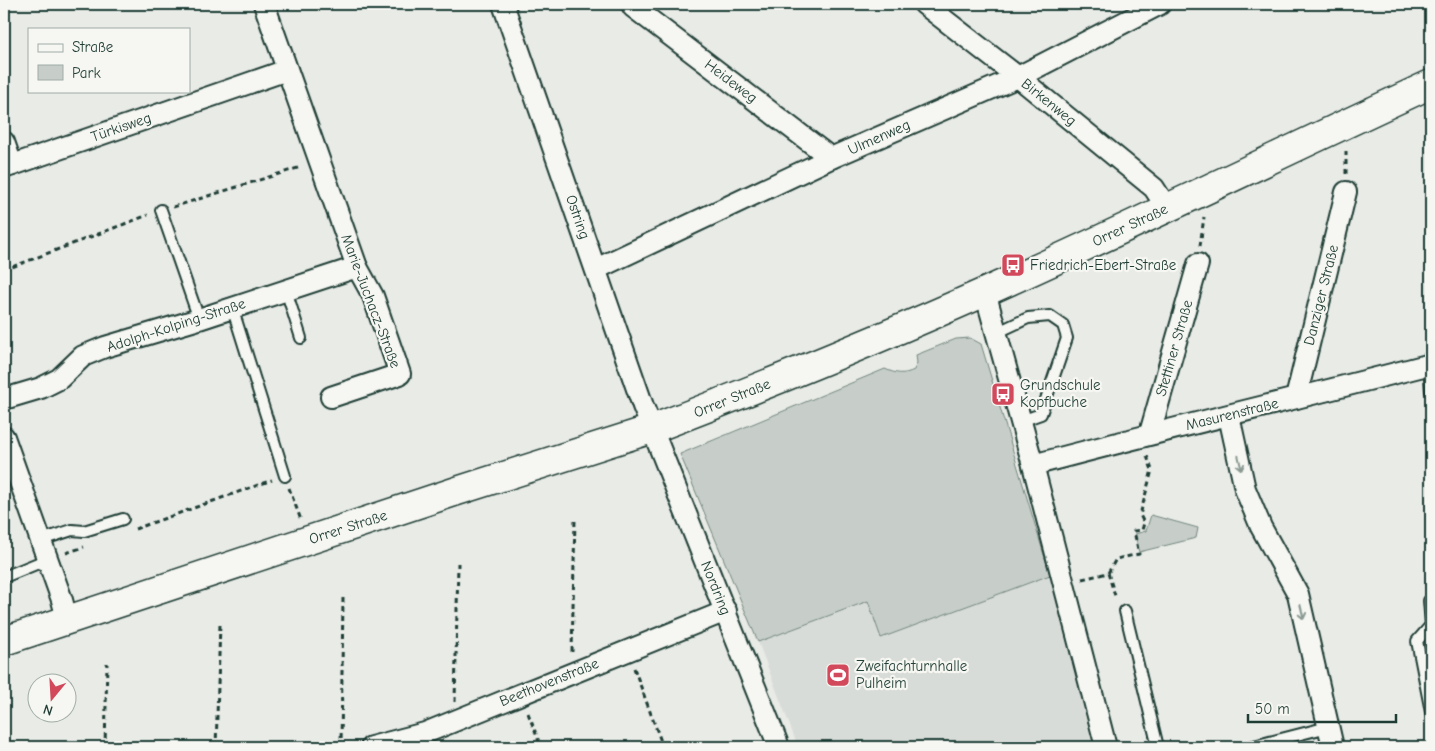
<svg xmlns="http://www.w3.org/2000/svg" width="1435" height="751" font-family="'Comic Neue',sans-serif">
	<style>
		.built { fill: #d8dcd8 }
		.green { fill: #c7cec9; stroke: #73867e }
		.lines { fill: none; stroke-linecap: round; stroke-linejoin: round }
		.lane-casing { stroke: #1f3d34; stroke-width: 14 }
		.street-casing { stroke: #1f3d34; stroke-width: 24 }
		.secondary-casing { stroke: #1f3d34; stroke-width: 31 }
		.path { stroke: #1f3d34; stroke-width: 3; stroke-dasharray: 5 4; stroke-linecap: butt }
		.lane { stroke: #f6f6f2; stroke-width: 10 }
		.street { stroke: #f6f6f2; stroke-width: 20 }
		.secondary { stroke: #f6f6f2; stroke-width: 28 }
		.oneway { stroke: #8a9a93 }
		.labels { text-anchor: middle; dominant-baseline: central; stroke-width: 4.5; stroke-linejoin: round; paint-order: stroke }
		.street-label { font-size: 15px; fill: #1f3d34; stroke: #f6f6f2 }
		.poi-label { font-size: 15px; fill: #1f3d34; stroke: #f6f6f2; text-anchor: start }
	</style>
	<rect width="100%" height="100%" fill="#e9ebe7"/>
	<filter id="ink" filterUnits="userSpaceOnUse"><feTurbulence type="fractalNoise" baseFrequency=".02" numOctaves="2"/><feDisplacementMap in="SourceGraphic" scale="10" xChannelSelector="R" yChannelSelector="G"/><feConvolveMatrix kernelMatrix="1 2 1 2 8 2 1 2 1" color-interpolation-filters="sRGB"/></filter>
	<g filter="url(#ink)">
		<polygon class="built" points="1050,575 1093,747 798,747 758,642 868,601 881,638"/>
		<g class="green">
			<path d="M970 338 981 344 1050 575 881 638 868 601 758 642 680 454 885 369C896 374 904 375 914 370L917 363 916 355 956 339Z"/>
			<polygon points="1151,515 1198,528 1196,538 1139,552 1135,534 1146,531"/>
		</g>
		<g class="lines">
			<g class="lane-casing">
				<g id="lane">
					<polyline points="161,210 199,319"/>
					<polyline points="286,290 301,338"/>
					<polyline points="232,307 285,476"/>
					<polyline points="996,333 1028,318 1050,316 1063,325 1067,338 1041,414 1021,421"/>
					<polyline points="1429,364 1431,391"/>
					<polyline points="41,540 72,530 84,531 123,519"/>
					<polyline points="4,577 48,559"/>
					<polyline points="1431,600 1429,601 1431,625 1417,641 1431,712"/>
					<polyline points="1125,611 1158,747"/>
					<polyline points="1250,747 1328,727"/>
				</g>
			</g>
			<g class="street-casing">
				<g id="street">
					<polyline points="264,4 357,267 373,296 400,374 331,397"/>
					<polyline points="503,4 643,406 779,747"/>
					<polyline points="632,4 633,7 831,158"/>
					<polyline points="924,4 1018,77 1154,188 1167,208"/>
					<polyline points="4,142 12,165"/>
					<polyline points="4,168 287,70"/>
					<polyline points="596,269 831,158 1018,77 1160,4"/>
					<polyline points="985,292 1033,465 1106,747"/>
					<polyline points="1296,398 1346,192"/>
					<polyline points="4,399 41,388 59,379 83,356 105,347 199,319 357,267"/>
					<polyline points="1229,416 1245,489 1261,527 1298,594 1333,747"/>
					<polyline points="1150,433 1198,264"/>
					<polyline points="4,437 62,600 67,619"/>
					<path d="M1033 465C1165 430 1299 398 1431 364"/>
					<polyline points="371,747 425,733 726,611"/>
				</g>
			</g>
			<g class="secondary-casing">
				<path id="secondary" d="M4 641 457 491 652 429C764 386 875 341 985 292 1135 225 1282 153 1431 84"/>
			</g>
			<g class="path">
				<polyline points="1346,174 1346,150"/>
				<polyline points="173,207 301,167"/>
				<polyline points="1200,246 1204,217"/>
				<polyline points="4,270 148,215"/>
				<polyline points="289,488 301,520"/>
				<polyline points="135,529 272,480"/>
				<polyline points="66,553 84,547"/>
				<polyline points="1108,573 1116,559 1139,554 1134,531 1142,530 1144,523 1140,515 1152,470 1147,456"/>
				<polyline points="1082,579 1108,573 1116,599"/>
				<polyline points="572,652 575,519"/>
				<polyline points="634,668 663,747"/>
				<polyline points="455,702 458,563"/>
				<polyline points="528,713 541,747"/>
				<polyline points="105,747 107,663"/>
				<polyline points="216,747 220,624"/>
				<polyline points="341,747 343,598"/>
			</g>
			<use href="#lane" class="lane"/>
			<use href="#street" class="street"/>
			<use href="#secondary" class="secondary"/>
		</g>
		<defs><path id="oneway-shaft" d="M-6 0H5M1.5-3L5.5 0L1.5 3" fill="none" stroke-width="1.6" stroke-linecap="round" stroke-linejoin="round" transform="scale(1.25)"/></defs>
		<g class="oneway">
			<use href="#oneway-shaft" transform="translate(1240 463) rotate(77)"/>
			<use href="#oneway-shaft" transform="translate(1302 612) rotate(77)"/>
		</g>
	</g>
	<defs>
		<g id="bus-square" transform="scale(1.25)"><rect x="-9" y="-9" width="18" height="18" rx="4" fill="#d1495b" stroke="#f6f6f2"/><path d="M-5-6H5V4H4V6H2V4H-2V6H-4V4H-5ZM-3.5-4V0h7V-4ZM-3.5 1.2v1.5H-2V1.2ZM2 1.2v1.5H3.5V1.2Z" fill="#fff"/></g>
		<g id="stadium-square" transform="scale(1.25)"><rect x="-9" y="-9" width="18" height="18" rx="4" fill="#d1495b" stroke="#f6f6f2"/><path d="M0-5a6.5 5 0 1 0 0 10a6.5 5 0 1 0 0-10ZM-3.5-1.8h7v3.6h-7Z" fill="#fff"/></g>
	</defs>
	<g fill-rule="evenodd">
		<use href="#bus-square" x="1013" y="265"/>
		<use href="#bus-square" x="1003" y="394"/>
		<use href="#stadium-square" x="838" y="675"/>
	</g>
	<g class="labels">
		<g class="street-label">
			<text transform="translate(731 81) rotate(37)">Heideweg</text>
			<text transform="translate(1049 102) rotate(39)">Birkenweg</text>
			<text transform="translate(121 127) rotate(-19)">Türkisweg</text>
			<text transform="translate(879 137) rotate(-24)">Ulmenweg</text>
			<text transform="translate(578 217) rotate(71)">Ostring</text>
			<text transform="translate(1130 225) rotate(-25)">Orrer Straße</text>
			<text transform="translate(1321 295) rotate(-76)">Danziger Straße</text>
			<text transform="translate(371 301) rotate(69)">Marie-Juchacz-Straße</text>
			<text transform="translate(176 325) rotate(-18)">Adolph-Kolping-Straße</text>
			<text transform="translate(1174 348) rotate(-74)">Stettiner Straße</text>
			<text transform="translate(732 398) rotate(-22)">Orrer Straße</text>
			<text transform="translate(1232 414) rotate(-14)">Masurenstraße</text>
			<text transform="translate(348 527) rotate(-18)">Orrer Straße</text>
			<text transform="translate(716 588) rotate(68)">Nordring</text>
			<text transform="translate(549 682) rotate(-22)">Beethovenstraße</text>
		</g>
		<g class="poi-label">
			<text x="1030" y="265">Friedrich-Ebert-Straße</text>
			<text x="1020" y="385">Grundschule<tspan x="1020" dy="17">Kopfbuche</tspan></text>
			<text x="856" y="666">Zweifachturnhalle<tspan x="856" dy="17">Pulheim</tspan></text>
		</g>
	</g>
	<rect width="1435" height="751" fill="none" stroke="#f6f6f2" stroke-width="20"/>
	<rect x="10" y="10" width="1415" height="731" fill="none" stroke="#1f3d34" stroke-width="2" filter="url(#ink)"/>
	<rect x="28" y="28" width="162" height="65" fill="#f6f6f2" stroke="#a0aca6"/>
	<rect x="38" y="44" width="25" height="8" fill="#f6f6f2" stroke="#a0aca6"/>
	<text x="72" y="52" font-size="15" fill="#1f3d34">Straße</text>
	<rect x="38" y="65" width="25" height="15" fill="#c7cec9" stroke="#a0aca6"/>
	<text x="72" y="78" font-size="15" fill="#1f3d34">Park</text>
	<g transform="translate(52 698) rotate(198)"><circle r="24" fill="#f6f6f2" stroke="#a0aca6"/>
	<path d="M0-4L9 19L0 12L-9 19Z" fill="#d1495b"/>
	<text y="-8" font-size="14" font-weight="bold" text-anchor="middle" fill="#1f3d34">N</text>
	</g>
	<path d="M1248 714v8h148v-8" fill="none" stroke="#1f3d34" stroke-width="2.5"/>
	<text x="1255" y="714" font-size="15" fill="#1f3d34" stroke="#f6f6f2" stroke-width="4" paint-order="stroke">50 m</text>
</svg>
